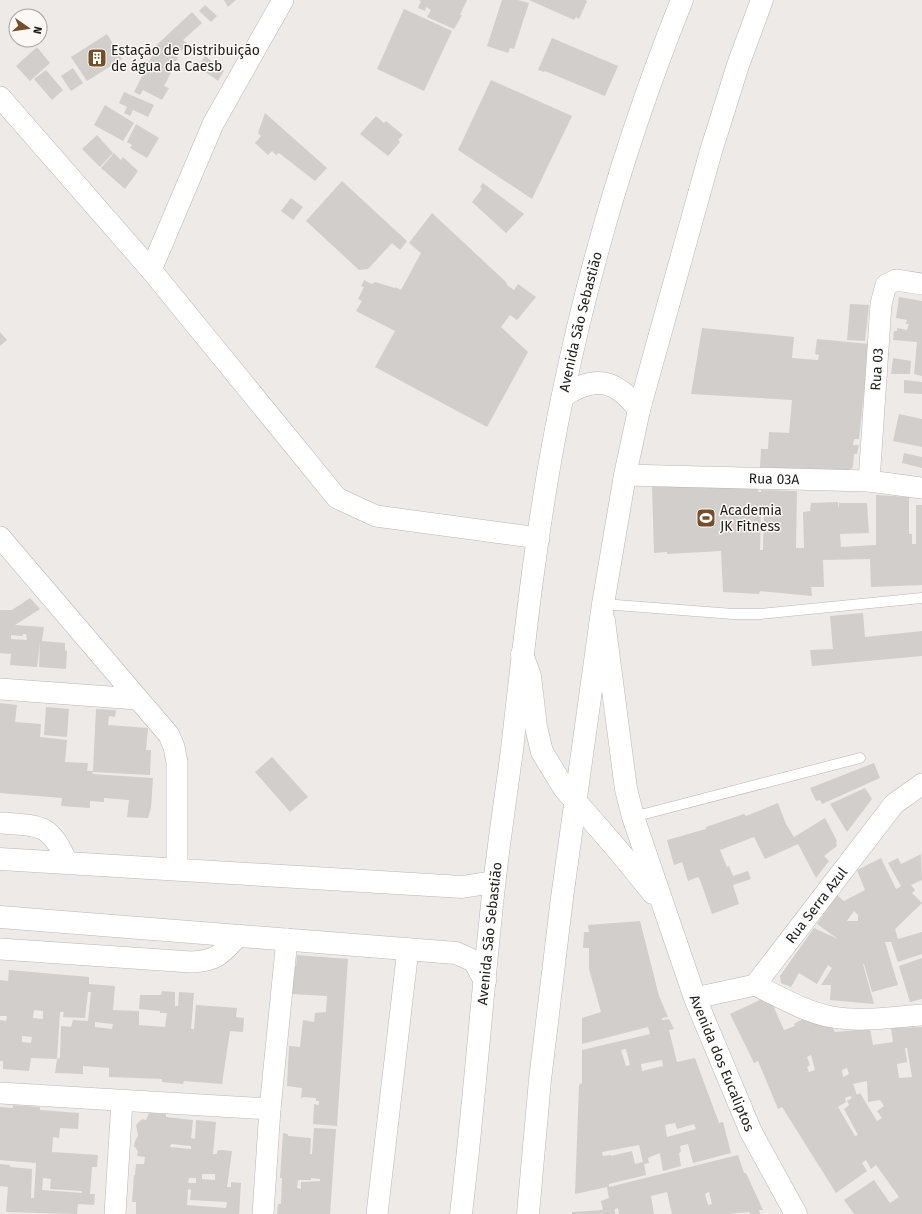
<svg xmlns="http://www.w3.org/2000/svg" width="922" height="1214" font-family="'Fira Sans',sans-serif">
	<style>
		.building { fill: #d2cecb; fill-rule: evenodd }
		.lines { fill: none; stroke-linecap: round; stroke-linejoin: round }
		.service-casing { stroke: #bab6b3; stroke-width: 11 }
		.minor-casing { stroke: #bab6b3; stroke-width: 22 }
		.tertiary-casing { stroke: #bab6b3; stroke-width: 23 }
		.primary-casing { stroke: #bab6b3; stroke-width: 23 }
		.service { stroke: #fff; stroke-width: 10 }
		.minor { stroke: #fff; stroke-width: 21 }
		.tertiary { stroke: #fff; stroke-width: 22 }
		.primary { stroke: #fff; stroke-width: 22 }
		.labels { text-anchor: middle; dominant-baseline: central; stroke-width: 3; stroke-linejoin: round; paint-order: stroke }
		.poi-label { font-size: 14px; fill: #1e1d1b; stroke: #fbf8f5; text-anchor: start }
		.street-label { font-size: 14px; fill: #1e1d1b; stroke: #fbf8f5 }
	</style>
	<rect width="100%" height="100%" fill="#eeeae7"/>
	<g class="building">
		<polygon points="224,0 236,0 228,7"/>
		<polygon points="419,0 467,0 460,15 462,15 454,29 427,17 431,10 426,7 425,11 418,8 421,1"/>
		<polygon points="502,0 518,0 529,3 514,49 510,48 508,53 487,46"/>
		<polygon points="529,0 585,0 587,1 579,19 576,17 574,20"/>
		<polygon points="205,5 217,16 211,22 199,11"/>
		<polygon points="404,9 452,31 424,91 377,69"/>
		<polygon points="192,12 202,23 183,40 188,44 176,56 178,59 169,65 174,67 164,86 169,88 162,100 143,90 140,95 134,92 152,56 147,54"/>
		<polygon points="107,34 122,59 87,81 71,57"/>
		<polygon points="552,38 618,66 605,96 545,71 544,72 538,70"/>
		<polygon points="37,47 50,63 30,81 16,66"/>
		<polygon points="205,56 224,71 218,81 204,71 206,69 199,65"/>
		<polygon points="73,68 83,83 71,91 61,76"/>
		<polygon points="46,70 63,90 52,100 34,79"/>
		<polygon points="491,80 572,116 532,199 458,150"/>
		<polygon points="124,92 154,105 148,117 133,110 130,116 124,113 127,107 119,103"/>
		<polygon points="105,105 134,123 123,141 94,125"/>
		<polygon points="265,113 327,168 315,181 279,153 276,155 272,151 268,155 255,143 261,136 258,133"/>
		<polygon points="376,116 384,123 386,121 403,135 398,140 400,142 388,156 360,134"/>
		<polygon points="136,124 159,138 147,158 130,148 132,145 127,142"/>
		<polygon points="97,135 113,153 100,167 82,149"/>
		<polygon points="114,153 121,160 123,157 138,171 125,189 101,168"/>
		<polygon points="342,181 407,241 400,250 392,243 368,269 359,270 306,221"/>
		<polygon points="483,183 524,214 506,233 472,202 482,189 480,187"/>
		<polygon points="291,198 303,207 293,220 281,211"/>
		<polygon points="432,213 506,282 507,285 514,290 518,284 536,297 517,320 510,315 501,327 528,352 487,427 375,367 395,331 356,311 362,301 358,299 364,287 361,286 364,280 372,284 375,282 395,288 395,287 401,290 421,253 409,243"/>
		<polygon points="899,297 922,301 922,376 914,374 917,342 893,340 894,331 897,331 897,328 907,330 909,324 906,324 907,320 896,318"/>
		<polygon points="850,304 869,305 865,341 847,340"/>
		<polygon points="702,328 794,337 792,358 818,360 819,355 815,354 817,339 869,344 859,439 854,439 853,445 859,445 857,454 854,454 853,467 846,472 760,468 761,449 768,449 769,432 789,433 792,400 691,394"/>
		<polygon points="0,332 7,340 0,346"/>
		<polygon points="893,358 911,361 910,374 891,374"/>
		<polygon points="904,380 922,382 922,394 904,393"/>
		<polygon points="899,414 922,419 922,447 893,441"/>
		<polygon points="904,453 922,457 922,468 902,463"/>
		<path d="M758 485V492H761V490L797 491 796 548H804L803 512 810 511 811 503 838 502V509L839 503H867L869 533 840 534 841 547 876 545V495L909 497V534H912V544H916V505H922V585L871 587 870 559 823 560 824 587H811L812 596 760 591 759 594 723 592 721 551 667 554V552L654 553 652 486ZM761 509H764L763 550H760Z"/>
		<path d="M30 598 40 609 15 625 44 627 42 641 65 643V650L67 651 66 669 39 667 40 643 37 667 10 665 11 652 10 654 0 653V610H12ZM23 634H26L27 640 11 639V635L22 636Z"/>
		<polygon points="863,613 865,637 922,631 922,656 812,666 810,650 833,649 830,616"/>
		<polygon points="0,703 17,705 15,722 41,724 40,737 67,740 65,762 88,763 87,771 93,771 96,709 116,710 115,717 109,716 108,725 148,728 146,750 151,750 150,775 93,772 92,774 153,778 151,808 148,818 127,817 129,800 104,798 104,802 90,801 90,808 61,806 62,798 0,793"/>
		<polygon points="46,707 69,709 67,737 44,735"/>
		<polygon points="272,757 308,797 290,812 255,772"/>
		<polygon points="874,763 880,778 822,804 820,800 816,801 810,788"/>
		<polygon points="865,788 872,799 847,832 830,804"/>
		<polygon points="778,803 786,824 794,837 825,818 837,841 836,842 837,846 824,856 829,861 816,878 798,844 765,859 754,837 720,850 727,867 729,866 733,876 748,871 751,879 733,885 739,904 712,914 700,880 698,877 688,881 682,862 674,865 667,840 706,829 706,827 744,814 746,816"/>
		<path d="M921 854 922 880 911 885 915 890 912 893 922 903 895 929 898 939 922 932V954L898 962 891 942H885L898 985 872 992 864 964H863L874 1004 830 1000 831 985H821L832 968 828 965 817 984 799 973 791 987 781 983 780 976 814 928 838 939 817 924 837 895 844 901 865 890 857 870 881 858 896 889 901 886 888 863 898 858 901 864ZM854 911 858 915V921H847Z"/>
		<path d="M640 921 659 996 668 1017 662 1018V1020L669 1019 674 1029 669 1030 677 1062 695 1058 719 1123 723 1122 731 1153 693 1163 688 1144 680 1146 681 1152 679 1153 681 1166 663 1171 660 1154 662 1153 657 1154 648 1158 649 1163 644 1164 646 1175 609 1184V1187L738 1155 744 1173H746L763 1210H759L760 1214H750L749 1212 728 1214H672L667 1192 651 1196 654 1214H619L618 1208 615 1209V1214H572V1212L603 1210 601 1201 609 1198 607 1187 575 1194 579 1085 582 1083V1050L650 1034 648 1027 582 1044V1018L601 1012 589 969V948H583L584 932H589L588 925ZM626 1049 630 1065 626 1066 621 1050ZM662 1060 663 1066 642 1071 641 1064ZM675 1123 677 1129 694 1124 696 1129 667 1137 665 1125ZM639 1145 643 1162 635 1164 632 1151 611 1156V1155L603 1156 602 1152ZM709 1192 712 1204 708 1205 705 1194Z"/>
		<polygon points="297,955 348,959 337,1126 313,1124 314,1104 319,1105 319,1101 316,1101 316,1098 303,1097 301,1099 302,1088 287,1086 289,1046 300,1047 303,1020 314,1022 315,1013 326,1012 327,996 292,994 294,966 296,966"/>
		<polygon points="922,958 922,999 910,1002 899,966"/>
		<path d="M9 970 89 977V984L115 986 113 1010 139 1011V1025L165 1027 167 1013H160V1011L139 1009 140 995H161L162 991 175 992V1006H178L179 992 194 993 191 1029H194L196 1005 237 1008 236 1017 244 1018 243 1032 230 1031 222 1084 184 1081 183 1084 162 1082V1079L109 1077V1068L83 1066V1074L55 1073 57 1059 31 1058 29 1071 3 1069V1061H0V1020L6 1021 7 1016H0V980L8 981ZM88 992H91L88 1021 73 1020 71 1027 61 1026 60 1058 57 1059 60 1012H64L63 1017 85 1018ZM34 1010 43 1011V1019L33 1018ZM95 1022 113 1024 112 1029 95 1027ZM22 1036 32 1037 31 1043 22 1042Z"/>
		<path d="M762 999 772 1003 784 1030 795 1026 794 1024 803 1019 800 1012 832 1027 835 1032 870 1029 873 1045 893 1042 891 1028 922 1027V1214H854L844 1200 874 1180 890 1203 899 1197 876 1165 871 1169 866 1160 862 1163 867 1171 836 1193 782 1107 778 1109 758 1061 754 1063 730 1014ZM905 1048H907L912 1077 899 1078 897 1064 907 1062ZM811 1055 815 1070 809 1072 807 1067 810 1065 807 1057ZM847 1068 849 1074 843 1077 842 1070ZM867 1081 868 1102 880 1100 884 1106 877 1111 882 1118 877 1121 860 1093 857 1095 853 1084ZM850 1096 852 1098 847 1101 849 1105 844 1109 858 1135 855 1136 838 1107 846 1102 845 1098Z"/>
		<path d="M13 1105 40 1107V1110L79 1113 78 1129 60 1128 59 1138 53 1137 52 1152 98 1155 97 1167H92L90 1194H95L94 1205 78 1204 77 1214 6 1212 8 1187 0 1186V1164L10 1165V1167L32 1169 31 1198H34L36 1163 0 1160V1107L13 1108ZM43 1178 51 1179 50 1189 82 1191V1193L42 1190Z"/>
		<path d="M149 1113 166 1114V1117L193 1120 191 1138 195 1139 196 1120 216 1122 213 1154H217V1151L220 1150 232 1151 227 1187H231V1182L241 1183 239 1214H136V1202H132L134 1175H135L136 1164H144L145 1157 137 1156 138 1151 134 1146 135 1141 138 1136 136 1125 142 1119 146 1120ZM171 1144 191 1146V1149L170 1147ZM202 1174H215V1180L202 1179ZM189 1178H196V1183H188ZM188 1189 191 1190 190 1200 227 1202 226 1208 187 1205Z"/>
		<path d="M314 1128 336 1129 330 1214H277L278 1204H281L282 1178H280L283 1133 288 1134V1136L311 1138 310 1154H312ZM311 1178 320 1179V1181L301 1182V1189L297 1188 298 1180H311Z"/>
	</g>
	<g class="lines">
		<g class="service-casing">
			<g id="service">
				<polyline points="603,604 733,614 760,614 922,598"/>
				<polyline points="633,817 860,758"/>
			</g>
		</g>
		<g class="minor-casing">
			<g id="minor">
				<polyline points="0,97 151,270 337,498 376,516 539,538"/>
				<polyline points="151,270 213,124 283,0"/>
				<path id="s1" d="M625 475 869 481 922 488"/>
				<path id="s2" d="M869 481 881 304 886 285 896 280 922 284"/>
				<polyline points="0,537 169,735 174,747 177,762 177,869"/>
				<polyline points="0,689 137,699"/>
				<path d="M0 823C39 826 50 822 67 862"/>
				<path d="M0 949 191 962C218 961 221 954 239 935"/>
				<path d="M755 985C780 997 805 1012 832 1017 861 1022 893 1017 922 1015"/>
				<path id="s3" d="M695 998 755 985 894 804 922 784"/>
				<polyline points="0,1093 270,1109"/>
				<polyline points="115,1214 122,1101"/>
				<polyline points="263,1214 270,1109 287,939"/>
				<polyline points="377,1214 408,949"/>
			</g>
		</g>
		<g class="tertiary-casing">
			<g id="tertiary">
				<path id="s4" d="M604 621 626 789 633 817 695 998 751 1132 796 1214"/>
				<polyline points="522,654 530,676 536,727 542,752 564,788 618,850 653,893"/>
				<polyline points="0,859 462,887 494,882"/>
				<polyline points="0,917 456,953 474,961 485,981"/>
			</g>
		</g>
		<g class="primary-casing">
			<g id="primary">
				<path d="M563 396C595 375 616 379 639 410"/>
				<path id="s5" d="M461 1214C474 1105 482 995 494 886 499 841 506 795 512 750 525 633 538 514 562 399 590 263 630 129 682 0"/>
				<polyline points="528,1214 540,1080 562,898 603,604 625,475 639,410 711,151 738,65 762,0"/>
			</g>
		</g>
		<use href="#service" class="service"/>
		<use href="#minor" class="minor"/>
		<use href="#tertiary" class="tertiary"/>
		<use href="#primary" class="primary"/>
	</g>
	<defs>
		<g id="building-square" transform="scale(1)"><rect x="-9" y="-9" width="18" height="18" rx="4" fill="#754f2b" stroke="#fbf8f5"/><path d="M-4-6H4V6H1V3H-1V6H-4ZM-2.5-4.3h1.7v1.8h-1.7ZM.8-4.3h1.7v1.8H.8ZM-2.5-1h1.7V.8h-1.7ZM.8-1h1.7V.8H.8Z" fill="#fff"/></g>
		<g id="stadium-square" transform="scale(1)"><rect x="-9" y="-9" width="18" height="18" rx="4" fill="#754f2b" stroke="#fbf8f5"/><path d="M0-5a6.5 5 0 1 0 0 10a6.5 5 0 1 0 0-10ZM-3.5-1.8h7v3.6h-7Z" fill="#fff"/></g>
	</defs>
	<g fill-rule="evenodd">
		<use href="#building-square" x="97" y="58"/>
		<use href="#stadium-square" x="706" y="518"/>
	</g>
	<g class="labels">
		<g class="poi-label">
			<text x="111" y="50">Estação de Distribuição<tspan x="111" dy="16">de água da Caesb</tspan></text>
			<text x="720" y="510">Academia<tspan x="720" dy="16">JK Fitness</tspan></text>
		</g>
		<g class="street-label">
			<text stroke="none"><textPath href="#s5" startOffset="901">Avenida São Sebastião</textPath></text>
			<text stroke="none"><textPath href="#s2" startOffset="112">Rua 03</textPath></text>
			<text stroke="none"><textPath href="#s1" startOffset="149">Rua 03A</textPath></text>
			<text stroke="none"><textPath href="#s3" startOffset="162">Rua Serra Azul</textPath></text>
			<text stroke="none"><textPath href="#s5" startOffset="282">Avenida São Sebastião</textPath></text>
			<text stroke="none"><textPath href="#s4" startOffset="460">Avenida dos Eucaliptos</textPath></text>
		</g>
	</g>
	<g transform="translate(28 28) rotate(103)"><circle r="19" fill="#fbf8f5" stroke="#a3a09e"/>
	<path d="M0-3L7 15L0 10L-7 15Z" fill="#754f2b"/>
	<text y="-6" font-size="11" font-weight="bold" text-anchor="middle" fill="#1e1d1b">N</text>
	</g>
</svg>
